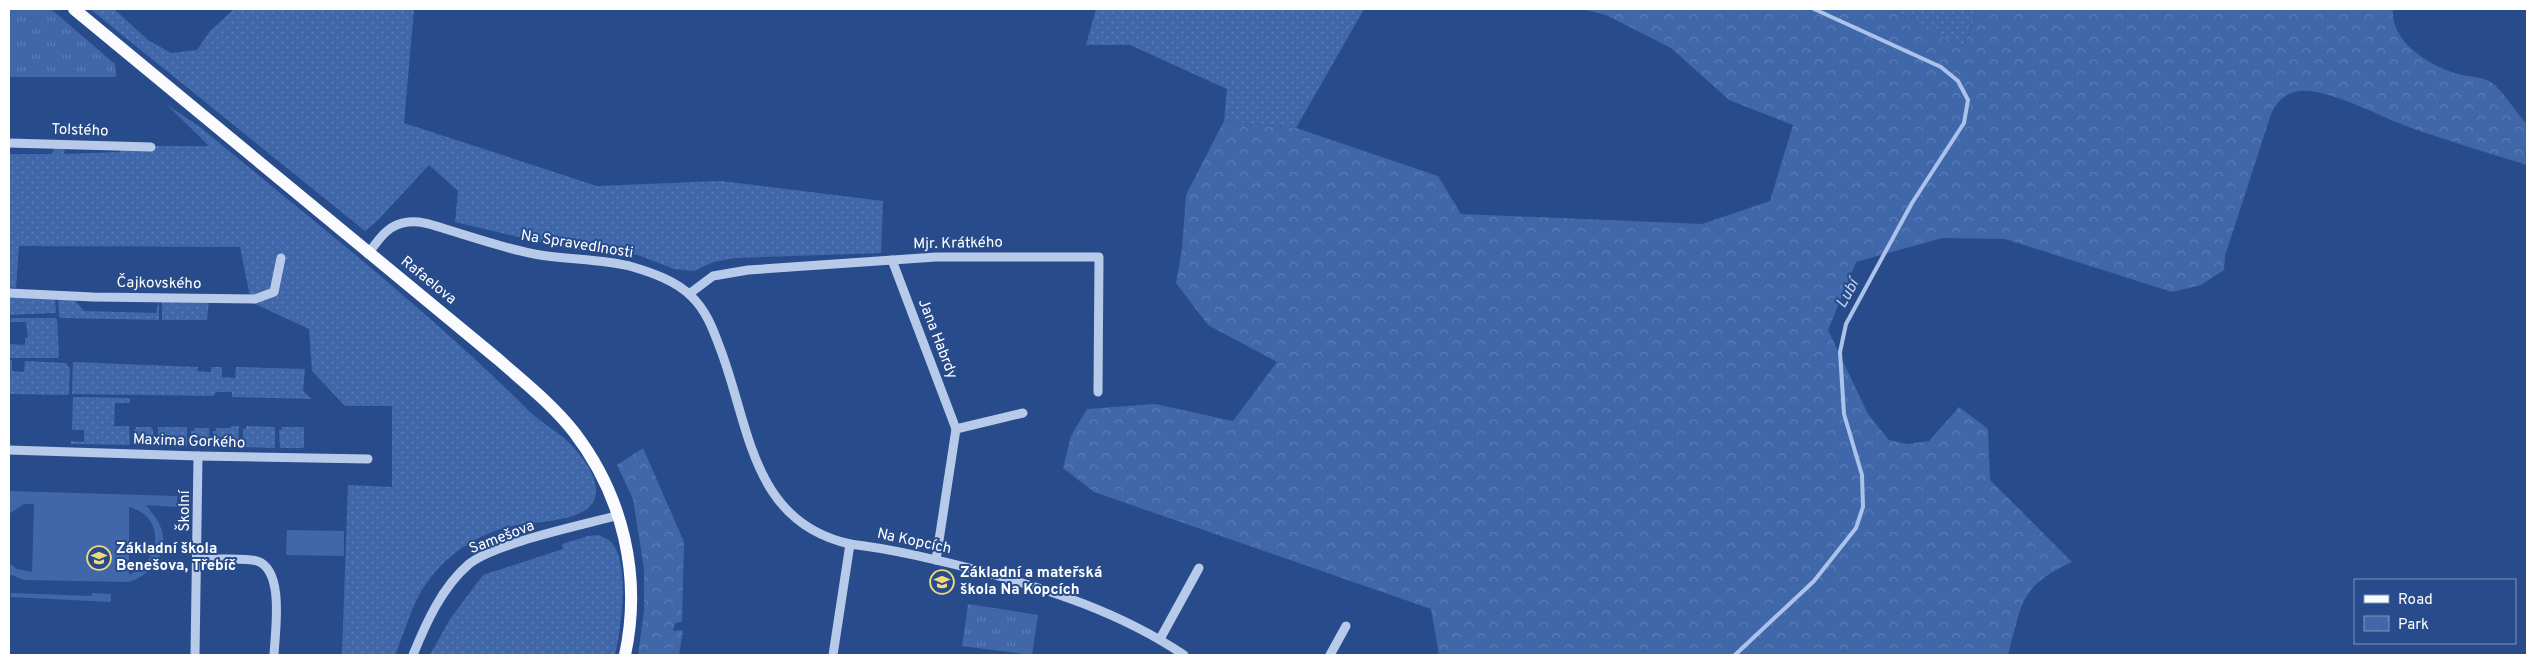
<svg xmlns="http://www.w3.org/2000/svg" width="2536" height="664" font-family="Overpass,sans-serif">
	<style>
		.grass { fill: url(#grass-dots) }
		.forest { fill: url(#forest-crowns) }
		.park { fill: url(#park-tufts) }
		.garden { fill: #4067a9; fill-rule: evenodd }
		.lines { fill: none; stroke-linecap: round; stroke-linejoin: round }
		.stream { stroke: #abc3ea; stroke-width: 4 }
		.minor { stroke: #b7cae9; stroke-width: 9 }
		.major { stroke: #fafbfe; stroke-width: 12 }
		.labels { text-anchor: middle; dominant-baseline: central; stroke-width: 4; stroke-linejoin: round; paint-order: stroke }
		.street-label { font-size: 15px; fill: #fff; stroke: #284c8b }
		.poi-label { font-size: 15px; font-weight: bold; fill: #fff; stroke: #284c8b; text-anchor: start }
		.water-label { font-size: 16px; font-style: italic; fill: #c2d4f1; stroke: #284c8b }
	</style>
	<defs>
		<pattern id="grass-dots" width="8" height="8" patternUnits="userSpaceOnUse" patternTransform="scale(1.25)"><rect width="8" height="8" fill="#4067a9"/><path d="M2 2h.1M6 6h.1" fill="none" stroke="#5d7eb6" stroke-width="1.8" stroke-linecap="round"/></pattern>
		<pattern id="forest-crowns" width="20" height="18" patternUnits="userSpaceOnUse" patternTransform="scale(1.25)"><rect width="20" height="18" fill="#4067a9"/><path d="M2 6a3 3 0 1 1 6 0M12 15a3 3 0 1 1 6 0" fill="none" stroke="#5d7eb6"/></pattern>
		<pattern id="park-tufts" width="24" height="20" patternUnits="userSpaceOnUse" patternTransform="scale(1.25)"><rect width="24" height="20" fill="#4067a9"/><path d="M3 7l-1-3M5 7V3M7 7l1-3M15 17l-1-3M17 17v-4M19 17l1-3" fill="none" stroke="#5d7eb6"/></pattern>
	</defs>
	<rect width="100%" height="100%" fill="#284c8b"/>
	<g class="grass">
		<polygon points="90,9 114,9 148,40 171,53 197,50 210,31 234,9 414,9 404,123 597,186 721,181 883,201 881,253 735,258 713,262 694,271 674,269 638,255 569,249 455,222 458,191 429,165 378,220 365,231"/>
		<polygon points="1096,9 1364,9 1296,128 1224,121 1227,89 1130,45 1086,45"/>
		<polygon points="1892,9 1975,9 1974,21 1963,46 1936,34"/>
		<path d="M166 104 200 127C311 219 427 309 529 411 543 425 562 433 574 448 587 462 606 489 590 506 578 520 541 522 523 524 478 531 440 557 418 597 409 615 403 636 395 655H342L348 485 392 487V406H345L312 371 309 329 251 302 240 247 19 246 16 288 9 287V154H52L58 140H66L64 154 120 152 121 146H209Z"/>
		<polygon points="9,296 55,297 56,313 9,315"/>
		<polygon points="58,297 72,297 84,311 156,313 159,301 159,320 62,318 59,317"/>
		<polygon points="162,299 209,300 207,320 162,320"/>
		<polygon points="11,318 55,318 57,319 59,356 57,358 9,358 10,344 25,345 25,338 28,338 26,322 10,322"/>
		<polygon points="9,360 12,360 12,371 24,372 25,361 66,363 70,369 69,393 67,395 9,394"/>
		<polygon points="73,362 198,367 197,371 211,372 211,367 222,367 222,377 235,378 236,367 305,369 303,391 312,399 232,397 232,392 217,392 213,396 72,394"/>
		<polygon points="73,397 130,398 130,403 115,403 114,426 129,426 130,445 71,444 71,441 84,442 84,430 72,430"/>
		<polygon points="231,426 239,426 238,447 213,446 213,431 216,431 216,428 231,428"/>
		<polygon points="246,426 275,427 275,448 243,447 243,429 246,429"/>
		<polygon points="136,427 151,427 153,430 154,445 134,445 134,430 136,429"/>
		<polygon points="158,427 187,427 187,446 158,445"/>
		<polygon points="282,427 304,427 304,448 280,448 279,430 282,430"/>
		<polygon points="194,428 209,428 209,446 191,446 191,431 194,431"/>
		<path d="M599 535C603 537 608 539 612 543 630 564 621 630 615 655H430L450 619 483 575 563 549 562 544 588 536Z"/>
	</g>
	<g class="forest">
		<path d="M1582 9H1892L1936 34 1963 46 1974 22 1975 9H2393C2390 42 2430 66 2458 74 2468 77 2480 76 2489 81 2501 87 2516 113 2527 124V165C2488 153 2449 141 2411 128 2381 117 2328 88 2299 91 2285 93 2276 103 2271 114L2225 256 2224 270 2201 285 2172 292 2005 239 1942 238 1856 262 1828 330 1868 414 1889 440 1907 444 1929 441 1959 407 1988 429 1990 480 2072 562C2019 586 2022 604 2008 655H1439L1431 609 1094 492 1063 468 1071 436 1087 409 1155 404 1233 421 1277 362 1208 325 1176 283 1182 249 1186 195 1224 121 1296 128 1438 176 1461 214 1702 224 1770 201 1793 125 1729 100 1671 48 1606 15Z"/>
		<polygon points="643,448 684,542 682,622 675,623 673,631 683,630 679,655 638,655 644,611 644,569 633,499 617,465"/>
	</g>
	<g class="park">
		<polygon points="9,9 51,9 115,64 116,77 9,77"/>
		<polygon points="968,604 1038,615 1032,655 962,646"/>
	</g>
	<g class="garden">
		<path d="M9 491 177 496V507L146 505C151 512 158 519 161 528 170 553 151 575 129 582L24 580 9 574V563L17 569 32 572 34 504H24L9 514ZM129 507C166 516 162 562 129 575Z"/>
		<polygon points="287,530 344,531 344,556 286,555"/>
		<polygon points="11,593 92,596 92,593 111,594 111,602 11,597"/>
	</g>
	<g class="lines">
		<polyline class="stream" points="1735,655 1814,581 1856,528 1863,507 1862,475 1844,414 1840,352 1846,324 1912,203 1964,123 1968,100 1958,81 1941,67 1814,9"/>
		<g class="minor">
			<polyline points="9,143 151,147"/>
			<path d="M368 254C379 239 388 224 408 222 422 220 438 227 452 231 481 240 510 250 540 255 570 260 603 259 633 267 653 273 676 281 691 296 706 310 713 329 720 348 750 426 751 522 850 544"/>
			<polyline points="892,260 956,429 936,560"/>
			<polyline points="9,293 93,297 255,299 274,292 281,258"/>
			<polyline points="689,294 713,276 748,270 936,257 1099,257 1098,392"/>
			<polyline points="956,429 1023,413"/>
			<polyline points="9,450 198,456 368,459"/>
			<path d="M198 559C213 560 245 557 257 561 285 570 275 632 274 655"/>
			<polyline points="1160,639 1199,568"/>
			<polyline points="195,655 198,456"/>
			<path d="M413 655C426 623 442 587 469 564 495 543 583 525 619 515"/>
			<path d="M833 655 850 544C892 549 933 559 973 569 1048 589 1120 612 1184 655"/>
			<polyline points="1330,655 1346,626"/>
		</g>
		<path class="major" d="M74 9 499 360C525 383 553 405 574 432 623 496 642 576 625 655"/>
	</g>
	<defs>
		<g id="school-ring" transform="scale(1.25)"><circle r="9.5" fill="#284c8b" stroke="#f1d97d" stroke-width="1.5"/><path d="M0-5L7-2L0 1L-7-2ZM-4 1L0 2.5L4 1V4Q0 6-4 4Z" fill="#f1d97d"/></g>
	</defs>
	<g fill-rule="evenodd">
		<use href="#school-ring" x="99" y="558"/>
		<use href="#school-ring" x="942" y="582"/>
	</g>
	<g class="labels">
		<g class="street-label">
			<text transform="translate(80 131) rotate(2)">Tolstého</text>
			<text transform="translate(958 244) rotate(-1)">Mjr. Krátkého</text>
			<text transform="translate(577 245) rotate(9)">Na Spravedlnosti</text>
			<text transform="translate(428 281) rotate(39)">Rafaelova</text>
			<text transform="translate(159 284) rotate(1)">Čajkovského</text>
			<text transform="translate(937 339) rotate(69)">Jana Habrdy</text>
			<text transform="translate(189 442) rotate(2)">Maxima Gorkého</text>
			<text transform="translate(185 511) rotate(-90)">Školní</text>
			<text transform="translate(502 538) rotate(-21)">Samešova</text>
			<text transform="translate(914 542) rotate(12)">Na Kopcích</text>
		</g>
		<g class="poi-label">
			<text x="116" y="549">Základní škola<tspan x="116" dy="17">Benešova, Třebíč</tspan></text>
			<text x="960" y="573">Základní a mateřská<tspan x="960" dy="17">škola Na Kopcích</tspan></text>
		</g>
		<g class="water-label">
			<text transform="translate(1848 294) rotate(-61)">Lubí</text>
		</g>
	</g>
	<rect width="2536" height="664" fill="none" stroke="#ffffff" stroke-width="20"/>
	<rect x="2354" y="579" width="162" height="65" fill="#284c8b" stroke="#7e94b9"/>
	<rect x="2364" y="595" width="25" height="8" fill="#fafbfe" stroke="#7e94b9"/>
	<text x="2398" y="604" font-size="15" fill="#ffffff">Road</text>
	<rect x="2364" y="616" width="25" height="15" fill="url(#park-tufts)" stroke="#7e94b9"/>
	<text x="2398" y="629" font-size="15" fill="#ffffff">Park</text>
</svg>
